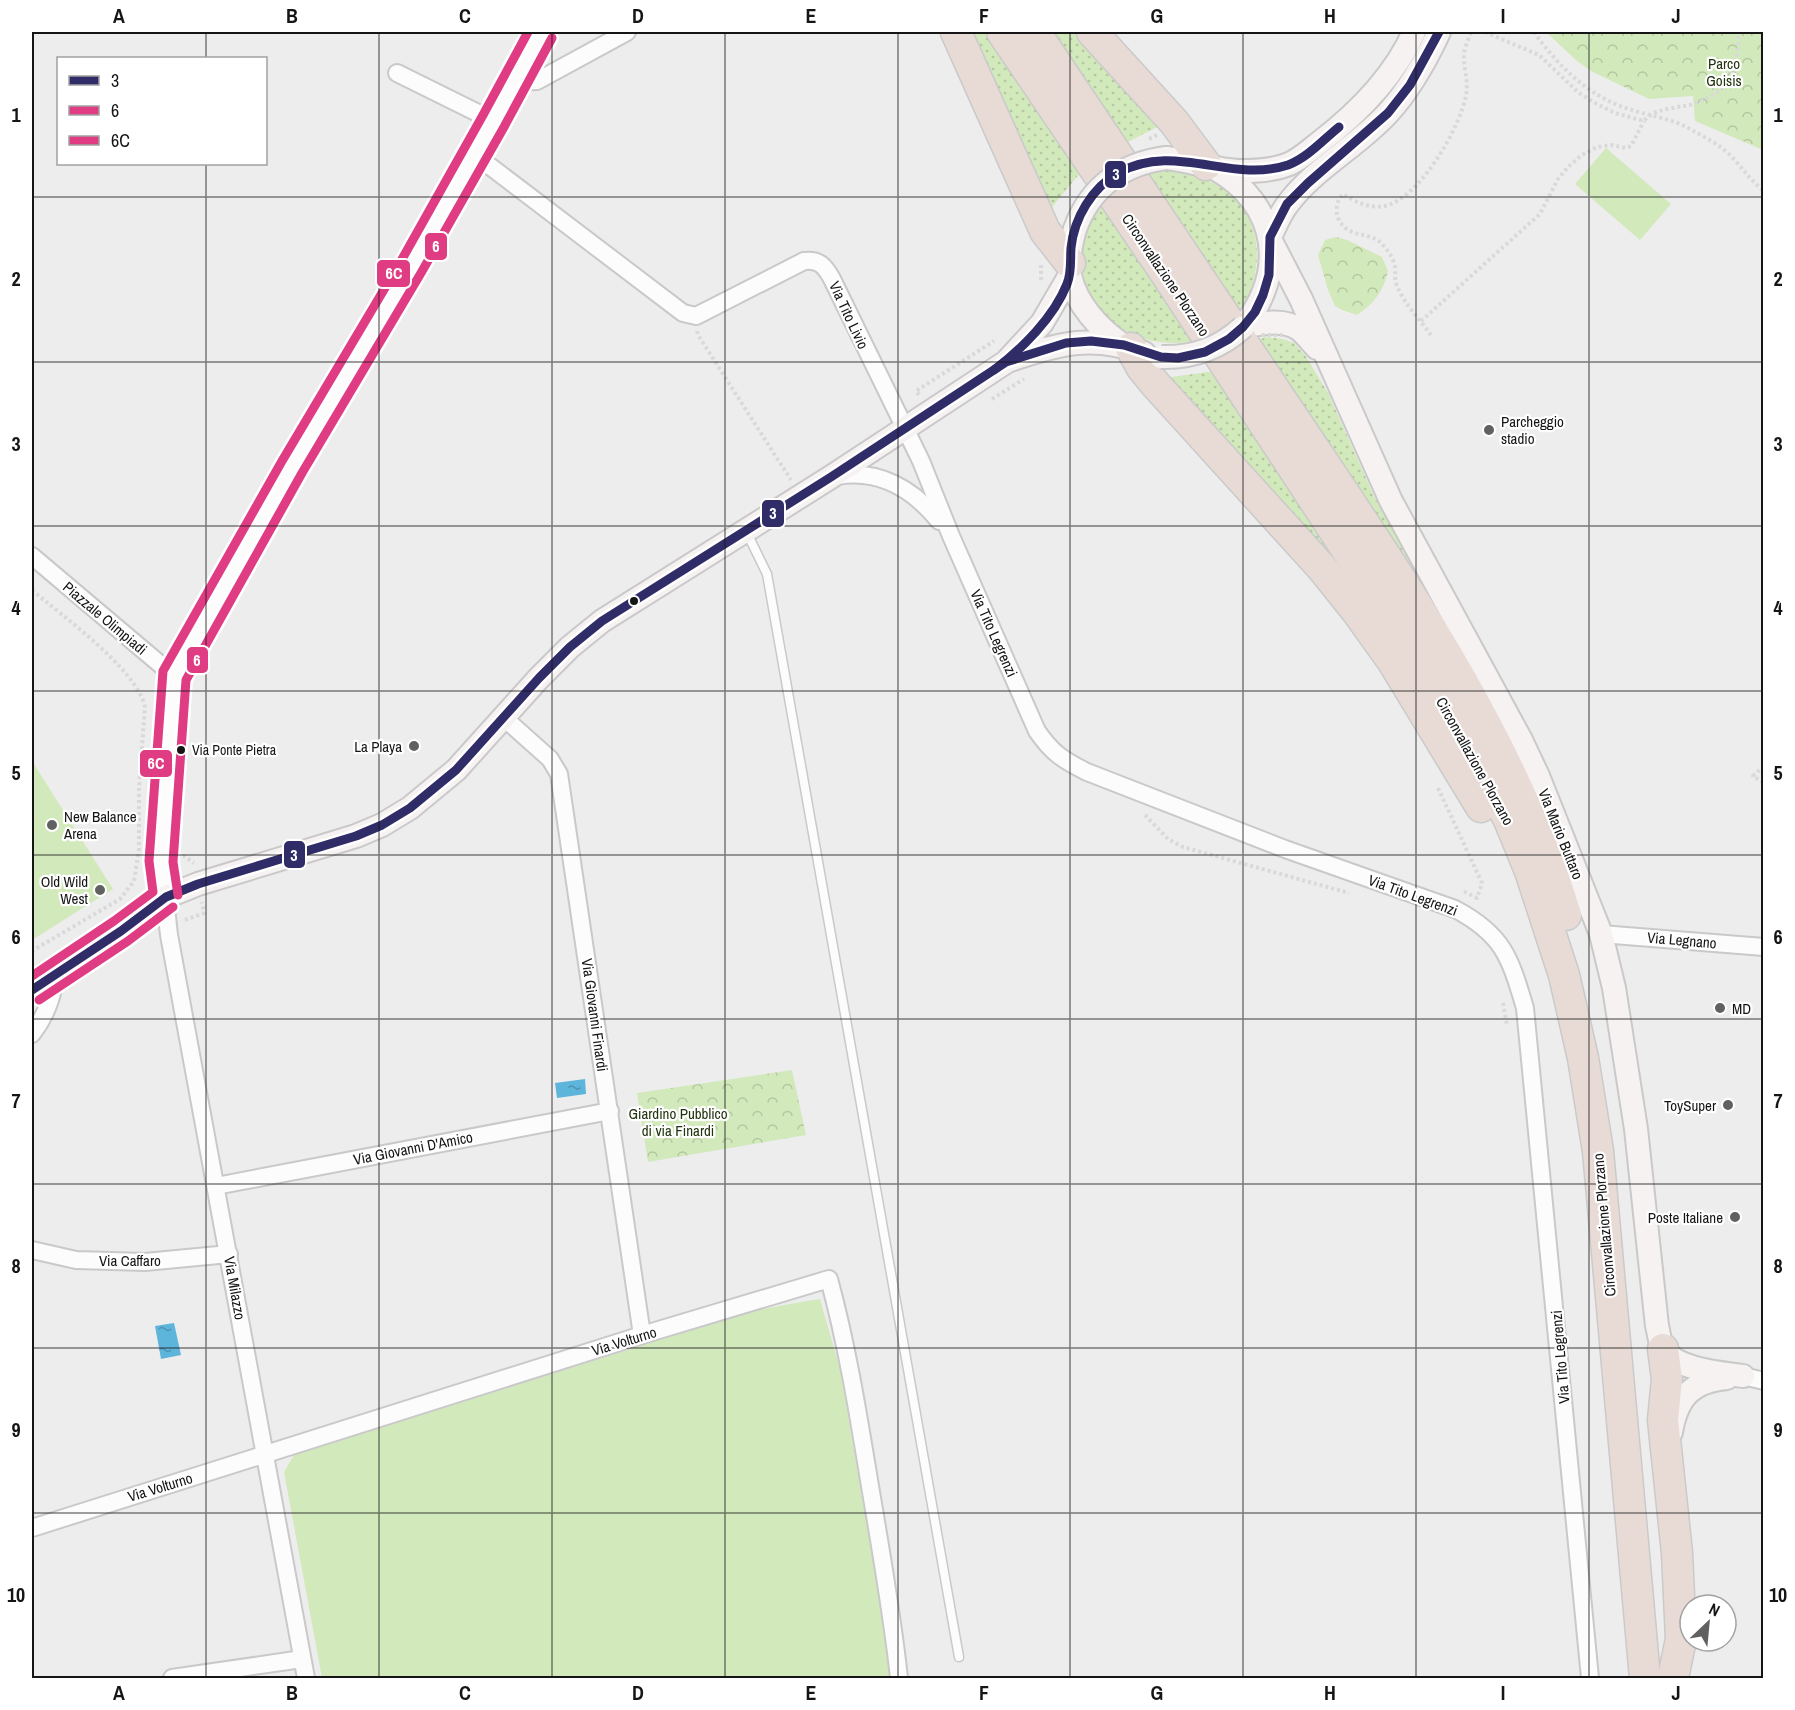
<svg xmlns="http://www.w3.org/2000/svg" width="1795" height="1710" font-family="'Archivo Narrow',sans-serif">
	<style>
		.grass { fill: url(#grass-dots) }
		.park { fill: url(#park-crowns) }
		.garden { fill: #d2e9bb }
		.water { fill: url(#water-ripples) }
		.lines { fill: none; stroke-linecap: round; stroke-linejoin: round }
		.lane-casing { stroke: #cac9ca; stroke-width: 11 }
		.street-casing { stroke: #cac9ca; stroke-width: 20 }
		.secondary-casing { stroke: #cac9ca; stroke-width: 26 }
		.highway-casing { stroke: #cacaca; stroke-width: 33 }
		.path { stroke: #dad9da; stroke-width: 4; stroke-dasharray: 3 3; stroke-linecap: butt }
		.lane { stroke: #fcfcfc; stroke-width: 8 }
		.street { stroke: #fcfcfc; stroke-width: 16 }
		.secondary { stroke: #f6f2f1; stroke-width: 22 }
		.highway { stroke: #e8dbd6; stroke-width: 30 }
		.secondary-bridge-casing { stroke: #cac9ca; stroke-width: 26; stroke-linecap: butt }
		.path-bridge { stroke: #dad9da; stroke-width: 4; stroke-dasharray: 3 3; stroke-linecap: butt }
		.secondary-bridge { stroke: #f6f2f1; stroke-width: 22 }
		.bus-1-casing { stroke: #fff; stroke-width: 14 }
		.bus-2-casing { stroke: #fff; stroke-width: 14 }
		.bus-3-casing { stroke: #fff; stroke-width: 14 }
		.bus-1 { stroke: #302c67; stroke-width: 9 }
		.bus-2 { stroke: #e03c83; stroke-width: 9 }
		.bus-3 { stroke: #e03c83; stroke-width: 9 }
		.grid { fill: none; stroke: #161516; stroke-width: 1.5; stroke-opacity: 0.55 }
		.poi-dot { fill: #626162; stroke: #fff; stroke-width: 2 }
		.bus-dot { fill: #161516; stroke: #fff; stroke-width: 2 }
		.labels { text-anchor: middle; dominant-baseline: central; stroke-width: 4.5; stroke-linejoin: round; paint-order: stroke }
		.bus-label { font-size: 14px; fill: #161516; stroke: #fff; text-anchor: start }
		.park-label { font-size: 15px; fill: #22330d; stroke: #fff }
		.street-label { font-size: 15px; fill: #161516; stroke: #fff }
		.poi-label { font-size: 15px; fill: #161516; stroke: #fff; text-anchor: end }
		.line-badge { stroke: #fff; stroke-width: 2 }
		.badge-label { font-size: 16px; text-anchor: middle; font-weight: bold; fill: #fff }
		.neatline { fill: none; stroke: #161516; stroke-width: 2 }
		.grid-label { font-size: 20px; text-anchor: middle; font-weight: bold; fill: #161516 }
	</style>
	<defs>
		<pattern id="grass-dots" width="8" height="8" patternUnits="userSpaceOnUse" patternTransform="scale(1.5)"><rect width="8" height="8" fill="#d2e9bb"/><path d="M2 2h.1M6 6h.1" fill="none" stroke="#b4c7a0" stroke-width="1.8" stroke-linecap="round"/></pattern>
		<pattern id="park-crowns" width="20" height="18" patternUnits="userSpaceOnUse" patternTransform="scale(1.5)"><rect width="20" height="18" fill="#d2e9bb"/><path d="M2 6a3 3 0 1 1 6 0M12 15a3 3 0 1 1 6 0" fill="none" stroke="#b4c7a0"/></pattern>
		<pattern id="water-ripples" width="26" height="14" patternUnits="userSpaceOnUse" patternTransform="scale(1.5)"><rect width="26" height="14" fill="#5eb5dc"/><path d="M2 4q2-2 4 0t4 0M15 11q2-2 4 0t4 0" fill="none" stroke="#4d92b1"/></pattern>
	</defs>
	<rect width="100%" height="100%" fill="#eeedee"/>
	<g class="grass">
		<polygon points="965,32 985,32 1080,173 1048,212"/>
		<polygon points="1051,32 1081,32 1163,124 1126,143"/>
		<path d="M1160 170C1216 171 1264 207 1256 268 1254 283 1250 299 1238 310L1146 172Z"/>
		<path d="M1102 201 1195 341C1128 354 1068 304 1085 234 1088 222 1095 211 1102 201Z"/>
		<polygon points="1265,337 1283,339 1294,343 1305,355 1328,393 1374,496 1416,570 1410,573 1257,341"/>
		<polygon points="1215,371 1363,593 1164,378"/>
		<polygon points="105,921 108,926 32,975 32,967"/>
	</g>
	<g class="park">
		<polygon points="1546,32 1763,32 1763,150 1695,121 1693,96 1649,99 1591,71 1577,61"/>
		<path d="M1336 237 1347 240 1382 257 1388 271C1384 290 1374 304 1357 315L1342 310 1335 306 1328 290 1318 255 1325 240Z"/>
		<polygon points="792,1070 806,1135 648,1162 637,1093"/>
	</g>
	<g class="garden">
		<polygon points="1606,148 1671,204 1640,240 1575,184"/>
		<polygon points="32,761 113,889 32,940"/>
		<path d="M820 1299 840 1369 884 1625 890 1678H322L284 1472 294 1455 628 1350C689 1325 754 1309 820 1299Z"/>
	</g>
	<g class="water">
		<polygon points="585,1079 586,1094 557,1098 555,1083"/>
		<polygon points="174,1323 181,1355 161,1359 155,1326"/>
	</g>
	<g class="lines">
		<g class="lane-casing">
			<polyline id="lane" points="746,531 767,574 959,1657"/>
		</g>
		<g class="street-casing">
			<g id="street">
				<polyline points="397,73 494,121"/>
				<polyline points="514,82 537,81 627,32"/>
				<path d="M473 157 491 167 683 313 696 316 702 313 804 261C819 259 825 266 832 279L921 461 951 536 1037 731C1052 753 1063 760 1087 772L1285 849 1455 909C1504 935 1510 958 1525 1008L1590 1678"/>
				<path d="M837 476C879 469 913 489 939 521"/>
				<polyline points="32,556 174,676"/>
				<polyline points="503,717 550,759 559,774 642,1335"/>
				<polyline points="1601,934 1764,947"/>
				<path d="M32 1034C45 1017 53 997 55 976"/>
				<polyline points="216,1186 610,1111"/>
				<polyline points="32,1250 76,1260 145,1262 229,1254"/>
				<polyline points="1743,1376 1764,1381"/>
				<path d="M32 1528 642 1335 829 1279C847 1345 858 1413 869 1480 880 1546 892 1612 899 1678"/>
				<polyline points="172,1678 302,1659"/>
				<polyline points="306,1678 169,935 161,862 174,676 292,467 411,267 494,121 541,32"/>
			</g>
		</g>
		<g class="secondary-casing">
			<g id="secondary">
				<path d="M1166 158C1192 160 1218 172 1243 171 1258 171 1275 170 1289 164 1299 160 1310 150 1319 143 1358 113 1394 77 1414 32"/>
				<path d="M1216 169C1279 206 1287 271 1243 327"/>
				<path d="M1075 229C1071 243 1068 261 1070 275 1076 304 1099 329 1123 345"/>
				<path d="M1270 237C1275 227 1280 214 1287 205 1313 169 1358 146 1388 113 1410 89 1426 60 1439 32"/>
				<path d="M1271 241 1301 299 1391 501 1521 740 1538 776 1601 934 1614 988 1636 1129 1657 1326C1659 1333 1660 1344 1663 1349 1677 1370 1722 1373 1743 1376"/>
				<path d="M1243 327C1260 323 1285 318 1300 330 1306 335 1312 343 1317 348"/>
				<path d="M1010 360C1060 343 1093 334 1144 353"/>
				<polyline points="32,990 121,931 166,897 198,884 356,836 382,825 410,808 456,770 539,678 570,647 602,621 831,477 1006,362 1042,323 1070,275"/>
				<path d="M1671 1432C1677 1397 1692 1381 1727 1378"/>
			</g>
		</g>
		<g class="highway-casing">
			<g id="highway">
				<polyline points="956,32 1045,231 1070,263"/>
				<polyline points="1002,32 1166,274 1413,651 1483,769 1509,820 1530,871 1564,975 1583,1058 1598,1151 1645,1678"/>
				<path d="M1035 32C1121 161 1208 291 1295 420 1399 576 1511 734 1566 915"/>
				<polyline points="1092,32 1174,122 1206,165"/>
				<polyline points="1131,348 1142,368 1156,385 1322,568 1358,613 1393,662 1481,807"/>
				<polyline points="1663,1349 1667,1379 1663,1420 1677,1553 1681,1639 1673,1678"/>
			</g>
		</g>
		<g class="path">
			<path d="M1485 32 1539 55 1579 93 1595 103 1615 113 1644 121C1652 112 1661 110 1673 108 1681 106 1689 106 1696 103 1732 91 1737 66 1739 32"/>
			<path d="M1534 32C1557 65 1589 97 1629 109 1649 116 1671 118 1690 129 1704 137 1721 145 1732 157 1743 169 1751 181 1764 191"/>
			<polyline points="1764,65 1764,75"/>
			<polyline points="1041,265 1041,282"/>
			<polyline points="1421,321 1540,214 1558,179 1568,167 1582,155 1597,147 1611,145 1626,148 1631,146 1644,121"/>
			<polyline points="697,331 698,335 791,480"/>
			<path d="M1431 335C1420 320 1404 303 1397 286 1394 279 1396 274 1395 267 1394 259 1387 249 1381 243 1370 232 1351 238 1341 223 1334 214 1336 201 1343 194 1357 203 1375 211 1391 204 1423 191 1460 128 1466 95 1469 82 1463 67 1464 54 1465 46 1469 38 1471 32"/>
			<polyline points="919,395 916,391 994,341"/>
			<polyline points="992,399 1024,379"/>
			<path d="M32 590C63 617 136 668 145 707L139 788V849L134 881 120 899 32 951"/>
			<polyline points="1764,766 1753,776 1764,783"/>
			<polyline points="1438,788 1482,883 1477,898 1463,891"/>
			<polyline points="1145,815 1168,839 1183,847 1349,893"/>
			<polyline points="177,858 184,856 194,863"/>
			<polyline points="185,920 204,913 202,902"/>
			<polyline points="1503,1003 1507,1025"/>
		</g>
		<use href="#lane" class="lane"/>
		<use href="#street" class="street"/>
		<use href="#secondary" class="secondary"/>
		<use href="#highway" class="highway"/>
		<g class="secondary-bridge-casing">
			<g id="secondary-bridge">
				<path d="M1075 229C1090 187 1122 164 1166 158"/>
				<path d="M1161 357C1193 358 1219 349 1243 327"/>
			</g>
		</g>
		<g class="path-bridge">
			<polyline points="1149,139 1159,134"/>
			<polyline points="1262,335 1282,335"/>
		</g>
		<use href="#secondary-bridge" class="secondary-bridge"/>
		<g class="bus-1-casing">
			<g id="bus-1">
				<path d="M994 370C1022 349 1054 317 1067 284 1072 272 1070 260 1071 248 1074 218 1092 188 1118 173 1175 141 1230 184 1288 165 1307 158 1323 140 1339 127"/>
				<polyline points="32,990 121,931 166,897 198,884 356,836 382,825 410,808 456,770 539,678 570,647 602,621 831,477 1006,362 1066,343 1091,341 1124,345 1161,357 1178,358 1205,352 1229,339 1243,327 1255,312 1263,295 1269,275 1270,237 1287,204 1308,183 1388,113 1410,85 1439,32"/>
			</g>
		</g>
		<g class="bus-2-casing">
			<g id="bus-2">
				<polyline points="178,895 173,862 186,680 302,473 421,273 504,127 552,38"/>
				<polyline points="39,1000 128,941 173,907"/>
			</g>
		</g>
		<g class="bus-3-casing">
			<polyline id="bus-3" points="32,976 114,921 153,892 149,861 163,671 282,461 401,261 483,115 528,32"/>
		</g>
		<use href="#bus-1" class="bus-1"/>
		<use href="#bus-2" class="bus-2"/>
		<use href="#bus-3" class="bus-3"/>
	</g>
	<path class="grid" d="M206 32V58M379 32V1678M552 32V1678M725 32V1678M898 32V1678M1070 32V1678M1243 32V1678M1416 32V1678M1589 32V1678M206 164V1678M32 197H1764M32 362H1764M32 526H1764M32 691H1764M32 855H1764M32 1019H1764M32 1184H1764M32 1348H1764M32 1513H1764"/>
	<g class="poi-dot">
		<circle cx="1489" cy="430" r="6"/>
		<circle cx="414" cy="746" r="6"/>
		<circle cx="52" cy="825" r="6"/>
		<circle cx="100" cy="890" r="6"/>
		<circle cx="1720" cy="1008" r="6"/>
		<circle cx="1728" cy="1105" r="6"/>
		<circle cx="1735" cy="1217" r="6"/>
	</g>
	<g class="bus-dot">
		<circle cx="634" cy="601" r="5"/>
		<circle cx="181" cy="750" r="5"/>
	</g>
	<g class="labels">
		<g class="bus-label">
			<text x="192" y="750">Via Ponte Pietra</text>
		</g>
		<g class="park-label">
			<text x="1724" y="63">Parco<tspan x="1724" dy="17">Goisis</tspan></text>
			<text x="678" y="1113">Giardino Pubblico<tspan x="678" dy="17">di via Finardi</tspan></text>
		</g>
		<g class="street-label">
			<text transform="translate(1166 275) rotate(56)">Circonvallazione Plorzano</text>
			<text transform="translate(849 315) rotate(65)">Via Tito Livio</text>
			<text transform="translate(105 618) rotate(40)">Piazzale Olimpiadi</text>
			<text transform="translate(994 633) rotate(66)">Via Tito Legrenzi</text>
			<text transform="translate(1475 761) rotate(61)">Circonvallazione Plorzano</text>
			<text transform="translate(1561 834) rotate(68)">Via Mario Buttaro</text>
			<text transform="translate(1413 895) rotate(20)">Via Tito Legrenzi</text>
			<text transform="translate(1682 940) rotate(5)">Via Legnano</text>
			<text transform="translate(595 1015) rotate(82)">Via Giovanni Finardi</text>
			<text transform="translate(413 1148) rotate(-11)">Via Giovanni D'Amico</text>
			<text transform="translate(1604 1225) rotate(-95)">Circonvallazione Plorzano</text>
			<text x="130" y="1260">Via Caffaro</text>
			<text transform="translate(235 1288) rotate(80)">Via Milazzo</text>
			<text transform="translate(624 1341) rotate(-17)">Via Volturno</text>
			<text transform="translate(1560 1357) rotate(-95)">Via Tito Legrenzi</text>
			<text transform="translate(160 1487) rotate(-17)">Via Volturno</text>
		</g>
		<g class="poi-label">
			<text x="1501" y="421" text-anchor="start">Parcheggio<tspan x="1501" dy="17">stadio</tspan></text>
			<text x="402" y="746">La Playa</text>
			<text x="64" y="816" text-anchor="start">New Balance<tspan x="64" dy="17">Arena</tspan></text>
			<text x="88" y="881">Old Wild<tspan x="88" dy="17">West</tspan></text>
			<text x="1732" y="1008" text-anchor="start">MD</text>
			<text x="1716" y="1105">ToySuper</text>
			<text x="1723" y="1217">Poste Italiane</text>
		</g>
	</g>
	<g class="line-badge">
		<rect x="1104" y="160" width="23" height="29" rx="6" fill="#302c67"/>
		<rect x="424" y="232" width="24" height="29" rx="6" fill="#e03c83"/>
		<rect x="376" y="259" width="35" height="29" rx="6" fill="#e03c83"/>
		<rect x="761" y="499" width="24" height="29" rx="6" fill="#302c67"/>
		<rect x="186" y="646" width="23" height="28" rx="6" fill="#e03c83"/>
		<rect x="139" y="749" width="34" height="29" rx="6" fill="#e03c83"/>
		<rect x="283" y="840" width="23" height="29" rx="6" fill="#302c67"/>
	</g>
	<g class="badge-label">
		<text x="1116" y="180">3</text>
		<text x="436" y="252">6</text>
		<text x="394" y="279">6C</text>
		<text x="773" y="519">3</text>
		<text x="197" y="666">6</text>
		<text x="156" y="769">6C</text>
		<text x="294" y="861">3</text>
	</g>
	<rect width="1795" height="1710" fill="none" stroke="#ffffff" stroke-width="66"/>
	<rect x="57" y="57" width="210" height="108" fill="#ffffff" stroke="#a2a1a2" stroke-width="1.5"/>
	<rect x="69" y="76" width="30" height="9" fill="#302c67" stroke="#a2a1a2" stroke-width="1.5"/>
	<text x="111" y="87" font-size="18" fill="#161516">3</text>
	<rect x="69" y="106" width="30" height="9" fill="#e03c83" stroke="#a2a1a2" stroke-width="1.5"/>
	<text x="111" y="117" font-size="18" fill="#161516">6</text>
	<rect x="69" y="136" width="30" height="9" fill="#e03c83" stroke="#a2a1a2" stroke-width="1.5"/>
	<text x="111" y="147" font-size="18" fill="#161516">6C</text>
	<g transform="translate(1708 1623) rotate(26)"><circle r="28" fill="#ffffff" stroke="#a2a1a2" stroke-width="1.5"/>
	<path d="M0-4.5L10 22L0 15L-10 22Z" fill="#626162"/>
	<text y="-9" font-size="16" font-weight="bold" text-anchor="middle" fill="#161516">N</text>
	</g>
	<rect x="33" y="33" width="1729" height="1644" class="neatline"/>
	<g class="grid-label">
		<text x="119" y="23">A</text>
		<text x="292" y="23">B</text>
		<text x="465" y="23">C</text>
		<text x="638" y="23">D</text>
		<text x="811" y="23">E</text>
		<text x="984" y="23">F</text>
		<text x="1157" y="23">G</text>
		<text x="1330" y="23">H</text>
		<text x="1503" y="23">I</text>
		<text x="1676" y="23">J</text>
		<text x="16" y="122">1</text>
		<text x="1778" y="122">1</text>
		<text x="16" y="286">2</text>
		<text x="1778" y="286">2</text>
		<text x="16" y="451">3</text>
		<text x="1778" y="451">3</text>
		<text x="16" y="615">4</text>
		<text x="1778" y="615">4</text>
		<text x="16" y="780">5</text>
		<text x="1778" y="780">5</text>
		<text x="16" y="944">6</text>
		<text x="1778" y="944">6</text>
		<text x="16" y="1108">7</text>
		<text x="1778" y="1108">7</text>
		<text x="16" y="1273">8</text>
		<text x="1778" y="1273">8</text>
		<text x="16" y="1437">9</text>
		<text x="1778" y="1437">9</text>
		<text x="16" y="1602">10</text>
		<text x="1778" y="1602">10</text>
		<text x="119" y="1700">A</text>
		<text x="292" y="1700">B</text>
		<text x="465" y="1700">C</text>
		<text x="638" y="1700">D</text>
		<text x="811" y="1700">E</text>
		<text x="984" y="1700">F</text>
		<text x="1157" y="1700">G</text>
		<text x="1330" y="1700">H</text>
		<text x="1503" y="1700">I</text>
		<text x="1676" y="1700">J</text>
	</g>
</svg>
